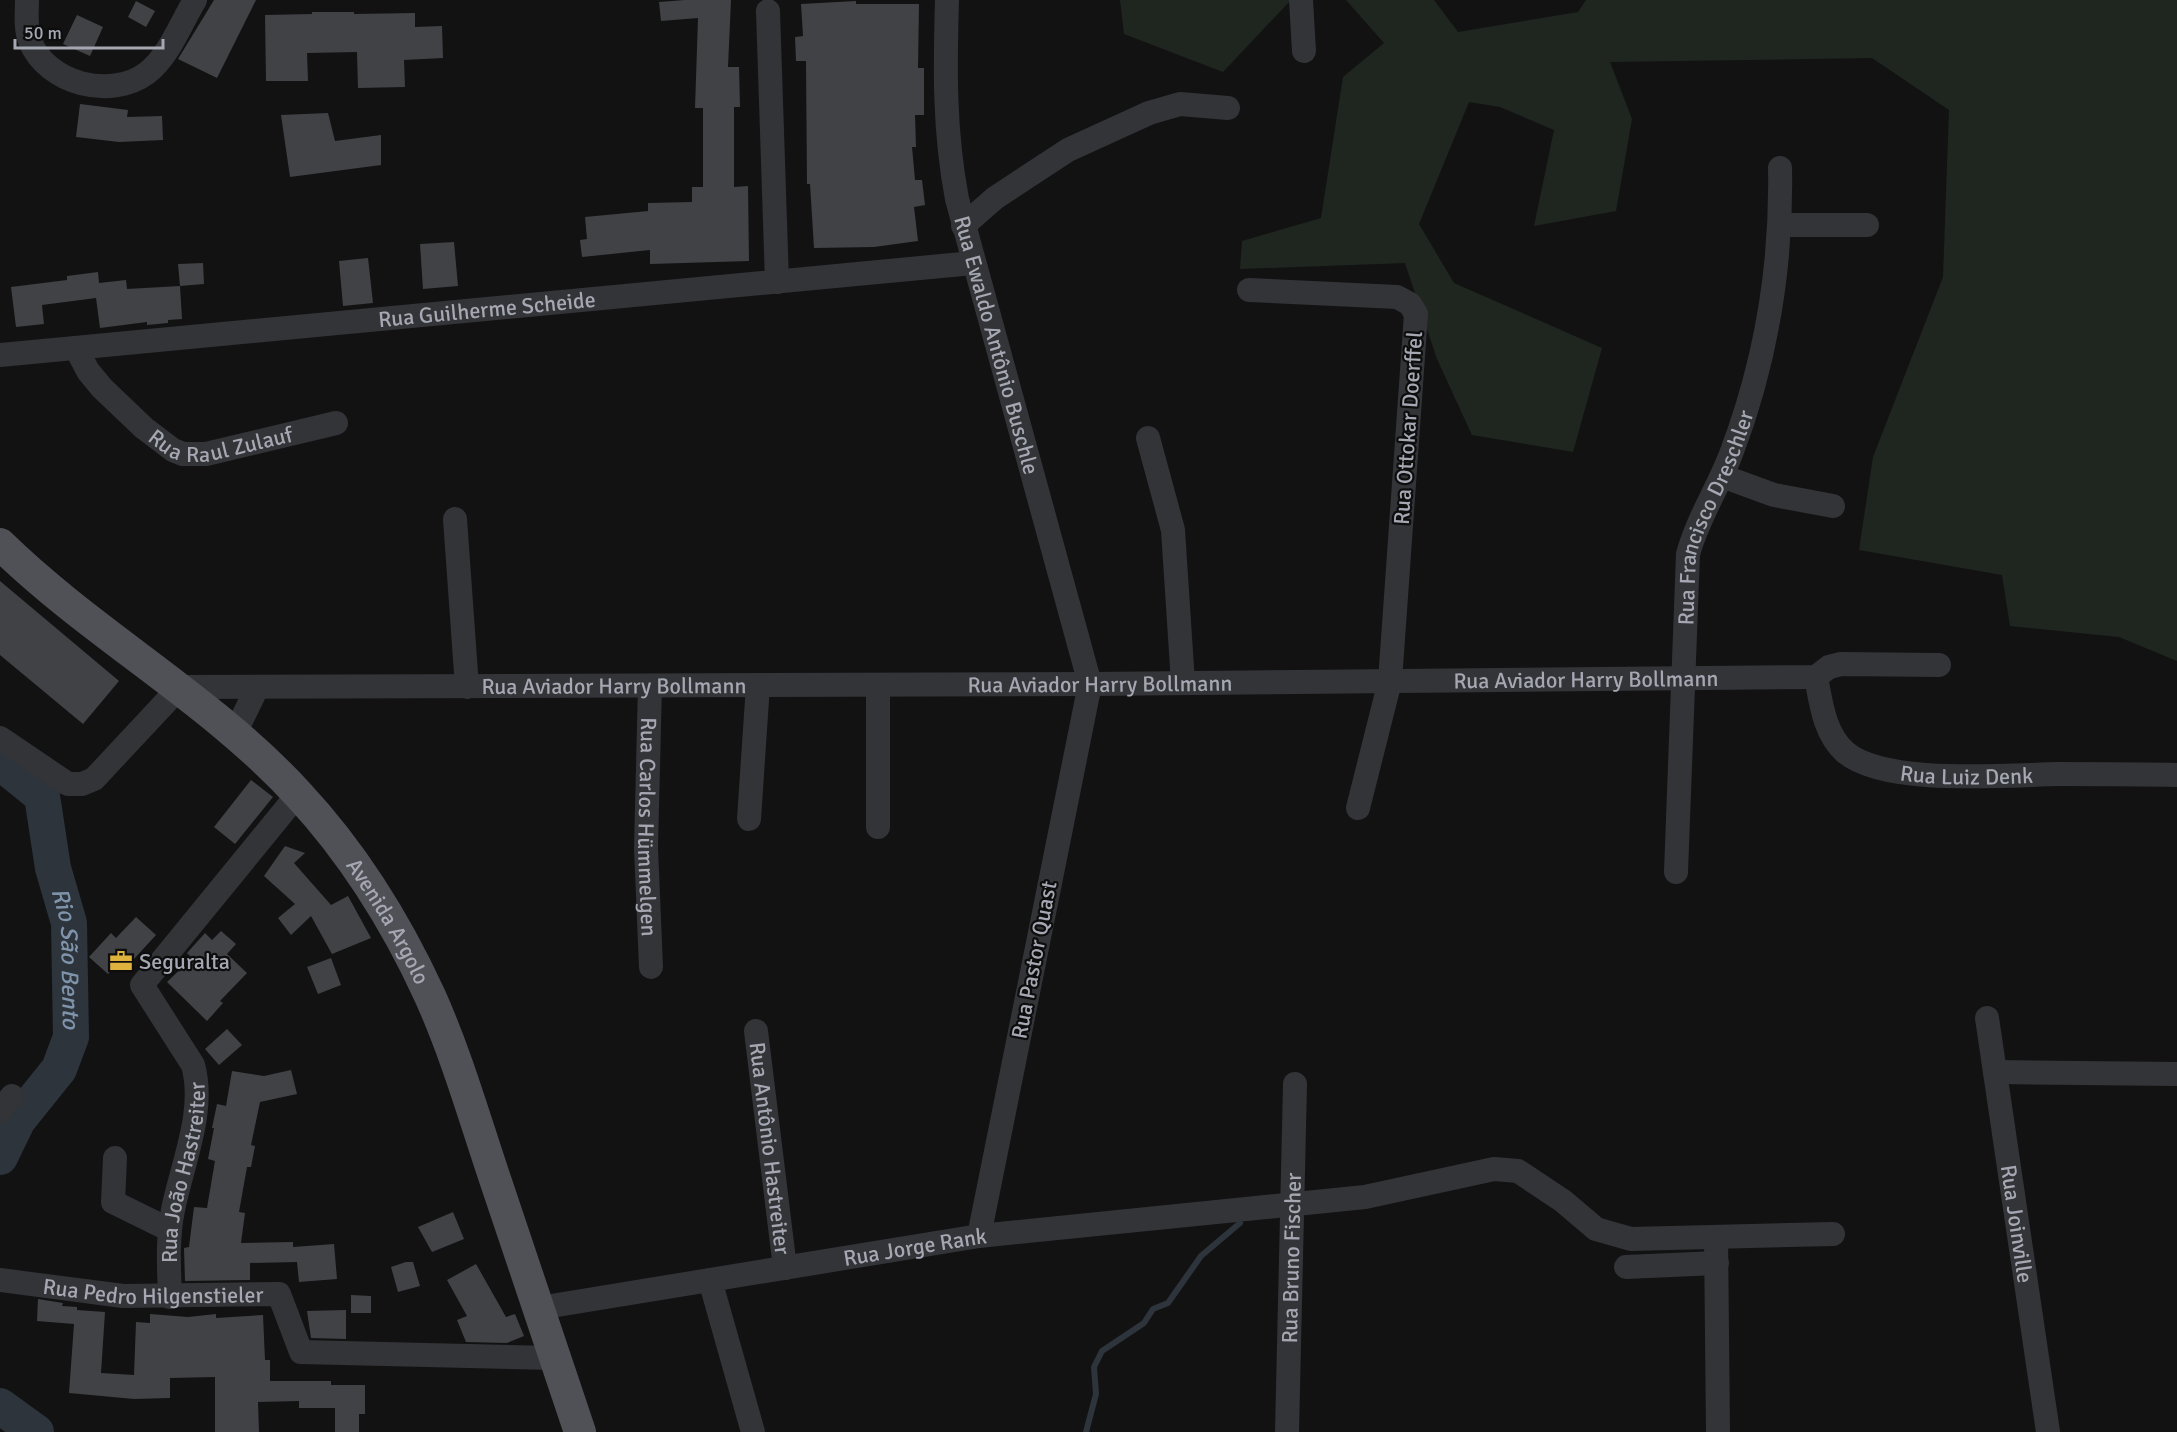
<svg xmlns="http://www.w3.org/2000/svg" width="2177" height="1432" font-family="Signika,sans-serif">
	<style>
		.green { fill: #1f2620 }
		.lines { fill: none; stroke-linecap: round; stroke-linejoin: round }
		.stream { stroke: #2d343b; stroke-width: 6 }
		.river { stroke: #2d343b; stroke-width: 36 }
		.building { fill: #414246 }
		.minor { stroke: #333438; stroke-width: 24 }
		.major { stroke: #505157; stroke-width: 32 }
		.labels { text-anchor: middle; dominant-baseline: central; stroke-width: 4.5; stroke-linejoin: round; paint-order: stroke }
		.street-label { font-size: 22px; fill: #a5a8b2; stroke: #0d0d0e }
		.poi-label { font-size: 22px; fill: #a5a8b2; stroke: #0d0d0e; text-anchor: start }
		.water-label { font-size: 24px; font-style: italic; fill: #7f94ab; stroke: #0d0d0e }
	</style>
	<rect width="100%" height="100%" fill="#121213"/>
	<g class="green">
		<polygon points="1120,0 1291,0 1223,72 1124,34"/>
		<polygon points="1346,0 1434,0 1458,32 1578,12 1586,0 2177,0 2177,661 2119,637 2010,626 2002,575 1859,550 1873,457 1943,277 1949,110 1872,58 1610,62 1632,119 1616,211 1534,226 1554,130 1500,107 1469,102 1419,224 1454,283 1602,348 1573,452 1472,435 1437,359 1405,263 1240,269 1242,241 1321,218 1343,77 1384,43"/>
	</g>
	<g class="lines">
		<polyline class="stream" points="1086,1432 1096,1394 1094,1367 1102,1351 1144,1323 1153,1309 1168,1303 1201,1256 1240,1223"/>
		<g class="river">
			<path id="s1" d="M0 762 42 796 53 868 69 923 71 1037 59 1069 18 1120 0 1157"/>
			<polyline points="0,1406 36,1432"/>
		</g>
	</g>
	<g class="building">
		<polygon points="214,0 256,0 217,78 178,59"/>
		<polygon points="685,0 731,0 728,67 739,67 740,107 734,107 734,187 748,186 749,261 650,264 650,250 582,257 580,240 587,239 585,217 648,211 648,203 692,202 692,187 703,187 703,108 695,108 698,18 661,21 659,2"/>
		<polygon points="136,1 155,11 146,27 128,17"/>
		<polygon points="856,1 856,4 919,4 918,68 924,68 924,115 915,115 916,147 912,147 915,180 922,180 925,205 914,207 918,241 874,247 814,248 810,184 807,184 806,61 796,61 795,37 803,36 801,4"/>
		<polygon points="312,12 354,12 354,14 415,13 415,27 442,26 443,58 404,60 405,87 358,88 357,52 307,53 308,81 266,81 265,15 312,14"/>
		<polygon points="77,15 103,27 90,56 63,44"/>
		<polygon points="80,104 128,110 127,117 162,116 163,140 119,142 76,137"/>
		<polygon points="328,113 335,141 381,135 381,165 290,177 281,115"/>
		<polygon points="454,242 458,286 423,289 420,244"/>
		<polygon points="368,258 373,303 343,306 339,261"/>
		<polygon points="203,263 204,284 180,286 178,264"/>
		<polygon points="98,272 99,283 126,280 127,289 180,286 182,319 168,320 168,323 147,325 147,322 100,328 96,298 42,305 44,324 16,327 11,287 67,280 67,276"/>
		<polygon points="0,581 119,681 83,724 0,655"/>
		<polygon points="251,780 273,797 235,844 214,827"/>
		<polygon points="285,846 305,853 294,863 331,905 348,896 371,938 332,954 311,916 291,935 278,918 295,904 264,876"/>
		<polygon points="136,917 156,935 122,972 116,966 108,974 89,957 111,933 116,938"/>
		<polygon points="221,931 236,944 227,954 247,973 220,1001 223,1003 207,1021 167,982 192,958 187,953 205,933 212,940"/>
		<polygon points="331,958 341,985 318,994 307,967"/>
		<polygon points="227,1029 242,1045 219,1065 205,1049"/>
		<polygon points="291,1070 297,1094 260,1102 251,1145 255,1146 251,1167 247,1167 239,1212 245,1213 241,1243 293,1242 293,1247 334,1244 337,1279 299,1282 297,1262 250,1263 250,1280 185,1281 184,1248 189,1247 194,1207 207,1208 215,1161 208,1159 214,1128 212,1128 217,1104 226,1106 232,1071 264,1076"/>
		<polygon points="453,1212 464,1239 432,1252 418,1227"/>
		<polygon points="406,1262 413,1262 420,1286 398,1292 391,1267"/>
		<polygon points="476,1264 506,1317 515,1314 524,1336 507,1343 466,1342 457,1320 467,1316 447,1280"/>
		<polygon points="351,1295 371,1296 371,1313 351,1313"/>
		<polygon points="38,1299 63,1303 62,1306 77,1307 77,1310 105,1312 101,1373 134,1375 136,1322 150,1323 150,1314 188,1317 216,1314 216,1318 263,1315 265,1360 270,1360 270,1381 331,1381 331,1385 365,1385 365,1414 359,1414 359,1432 335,1432 335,1408 299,1408 299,1401 258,1402 259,1432 215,1432 215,1377 170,1378 170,1398 134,1399 69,1393 74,1324 37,1321"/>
		<polygon points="346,1310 346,1339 311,1338 307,1311"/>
	</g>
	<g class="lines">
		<g class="minor">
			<path d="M27 0C27 13 25 28 30 41 47 84 111 100 147 73 169 56 181 23 195 0"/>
			<path id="s2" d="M947 0C945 69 944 130 957 199L1090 684 979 1236"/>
			<polyline points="1301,0 1304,51"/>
			<polyline points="768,11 777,282"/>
			<polyline points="1781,225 1867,225"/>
			<polyline points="963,226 995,198 1068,150 1149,113 1180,104 1228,108"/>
			<polyline points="1249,290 1397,297 1410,304 1416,314 1390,681 1358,808"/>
			<path id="s3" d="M76 348 88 371 102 388 144 428 173 450 183 454H206L336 423"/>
			<path id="s4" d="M0 355 973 263"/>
			<polyline points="1148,438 1173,530 1183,683"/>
			<polyline points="1722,476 1774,495 1833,506"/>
			<polyline points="455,519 467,687"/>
			<path id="s5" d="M1816 677C1821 703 1824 733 1845 752 1884 786 2007 775 2059 774 2098 774 2138 774 2177 775"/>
			<polyline points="878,685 878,827"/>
			<path id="s6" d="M650 686 646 848 651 967"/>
			<polyline points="235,733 257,688"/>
			<path id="s7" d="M0 738 68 784H82L94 779 180 687 1090 684 1816 677 1829 667 1841 664 1939 665"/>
			<polyline points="749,819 758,685"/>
			<path id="s8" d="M1676 872 1688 554C1698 518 1718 488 1731 454 1766 362 1782 266 1780 168"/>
			<path id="s9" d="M1987 1018 2048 1432"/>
			<path id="s10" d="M756 1031 785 1268"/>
			<polyline points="1995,1072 2177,1074"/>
			<polyline points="0,1111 12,1096"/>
			<polyline points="115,1158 113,1202 170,1230"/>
			<polyline points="1716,1237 1718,1432"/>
			<polyline points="1626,1267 1717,1263"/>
			<path id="s11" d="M0 1280 123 1296 279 1294 301 1352 555 1358"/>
			<polyline points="710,1280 753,1432"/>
			<path id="s12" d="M170 1297C169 1268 167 1239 173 1210 182 1164 206 1111 193 1065L142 985 298 794"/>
			<path id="s13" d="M539 1308 979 1236 1365 1197 1494 1169 1518 1171 1563 1201 1596 1229 1631 1239 1833 1234"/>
			<path id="s14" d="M1287 1432 1295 1084"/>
		</g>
		<path class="major" id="s15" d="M0 544C93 635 210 698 298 794 352 852 397 924 430 996 457 1056 475 1120 496 1182 524 1266 552 1349 580 1432"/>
	</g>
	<defs>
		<g id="office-bare" transform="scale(1.8)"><path d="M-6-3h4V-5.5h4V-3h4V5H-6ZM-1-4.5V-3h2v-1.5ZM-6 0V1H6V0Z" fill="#dfb23e" stroke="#0d0d0e" stroke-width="2.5" paint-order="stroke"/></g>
	</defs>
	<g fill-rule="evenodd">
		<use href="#office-bare" x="121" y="961"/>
	</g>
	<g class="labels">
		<g class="street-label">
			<text stroke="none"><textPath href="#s4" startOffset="489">Rua Guilherme Scheide</textPath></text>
			<text stroke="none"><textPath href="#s2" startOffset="351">Rua Ewaldo Antônio Buschle</textPath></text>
			<text transform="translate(1408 428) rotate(-86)">Rua Ottokar Doerffel</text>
			<text stroke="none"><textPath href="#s3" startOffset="190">Rua Raul Zulauf</textPath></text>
			<text stroke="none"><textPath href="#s8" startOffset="360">Rua Francisco Dreschler</textPath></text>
			<text stroke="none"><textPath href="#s7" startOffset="1641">Rua Aviador Harry Bollmann</textPath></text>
			<text stroke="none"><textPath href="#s7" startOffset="1155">Rua Aviador Harry Bollmann</textPath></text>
			<text stroke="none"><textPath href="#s7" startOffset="669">Rua Aviador Harry Bollmann</textPath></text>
			<text stroke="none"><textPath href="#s5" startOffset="208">Rua Luiz Denk</textPath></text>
			<text stroke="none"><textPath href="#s6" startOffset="141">Rua Carlos Hümmelgen</textPath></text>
			<text stroke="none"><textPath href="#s15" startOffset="546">Avenida Argolo</textPath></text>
			<text transform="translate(1034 960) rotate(-79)">Rua Pastor Quast</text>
			<text stroke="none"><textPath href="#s10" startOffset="118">Rua Antônio Hastreiter</textPath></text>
			<text stroke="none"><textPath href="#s12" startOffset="126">Rua João Hastreiter</textPath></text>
			<text stroke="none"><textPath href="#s9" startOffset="208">Rua Joinville</textPath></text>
			<text stroke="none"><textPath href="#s13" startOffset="381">Rua Jorge Rank</textPath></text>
			<text stroke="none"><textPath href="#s14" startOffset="174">Rua Bruno Fischer</textPath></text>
			<text stroke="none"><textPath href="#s11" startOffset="154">Rua Pedro Hilgenstieler</textPath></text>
		</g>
		<g class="poi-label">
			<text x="139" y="961">Seguralta</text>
		</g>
		<g class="water-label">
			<text stroke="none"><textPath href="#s1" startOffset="219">Rio São Bento</textPath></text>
		</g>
	</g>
	<path d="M15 39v9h148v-9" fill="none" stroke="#a5a8b2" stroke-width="3"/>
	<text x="24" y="39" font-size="18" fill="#a5a8b2" stroke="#0d0d0e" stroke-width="4.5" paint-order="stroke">50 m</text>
</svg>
